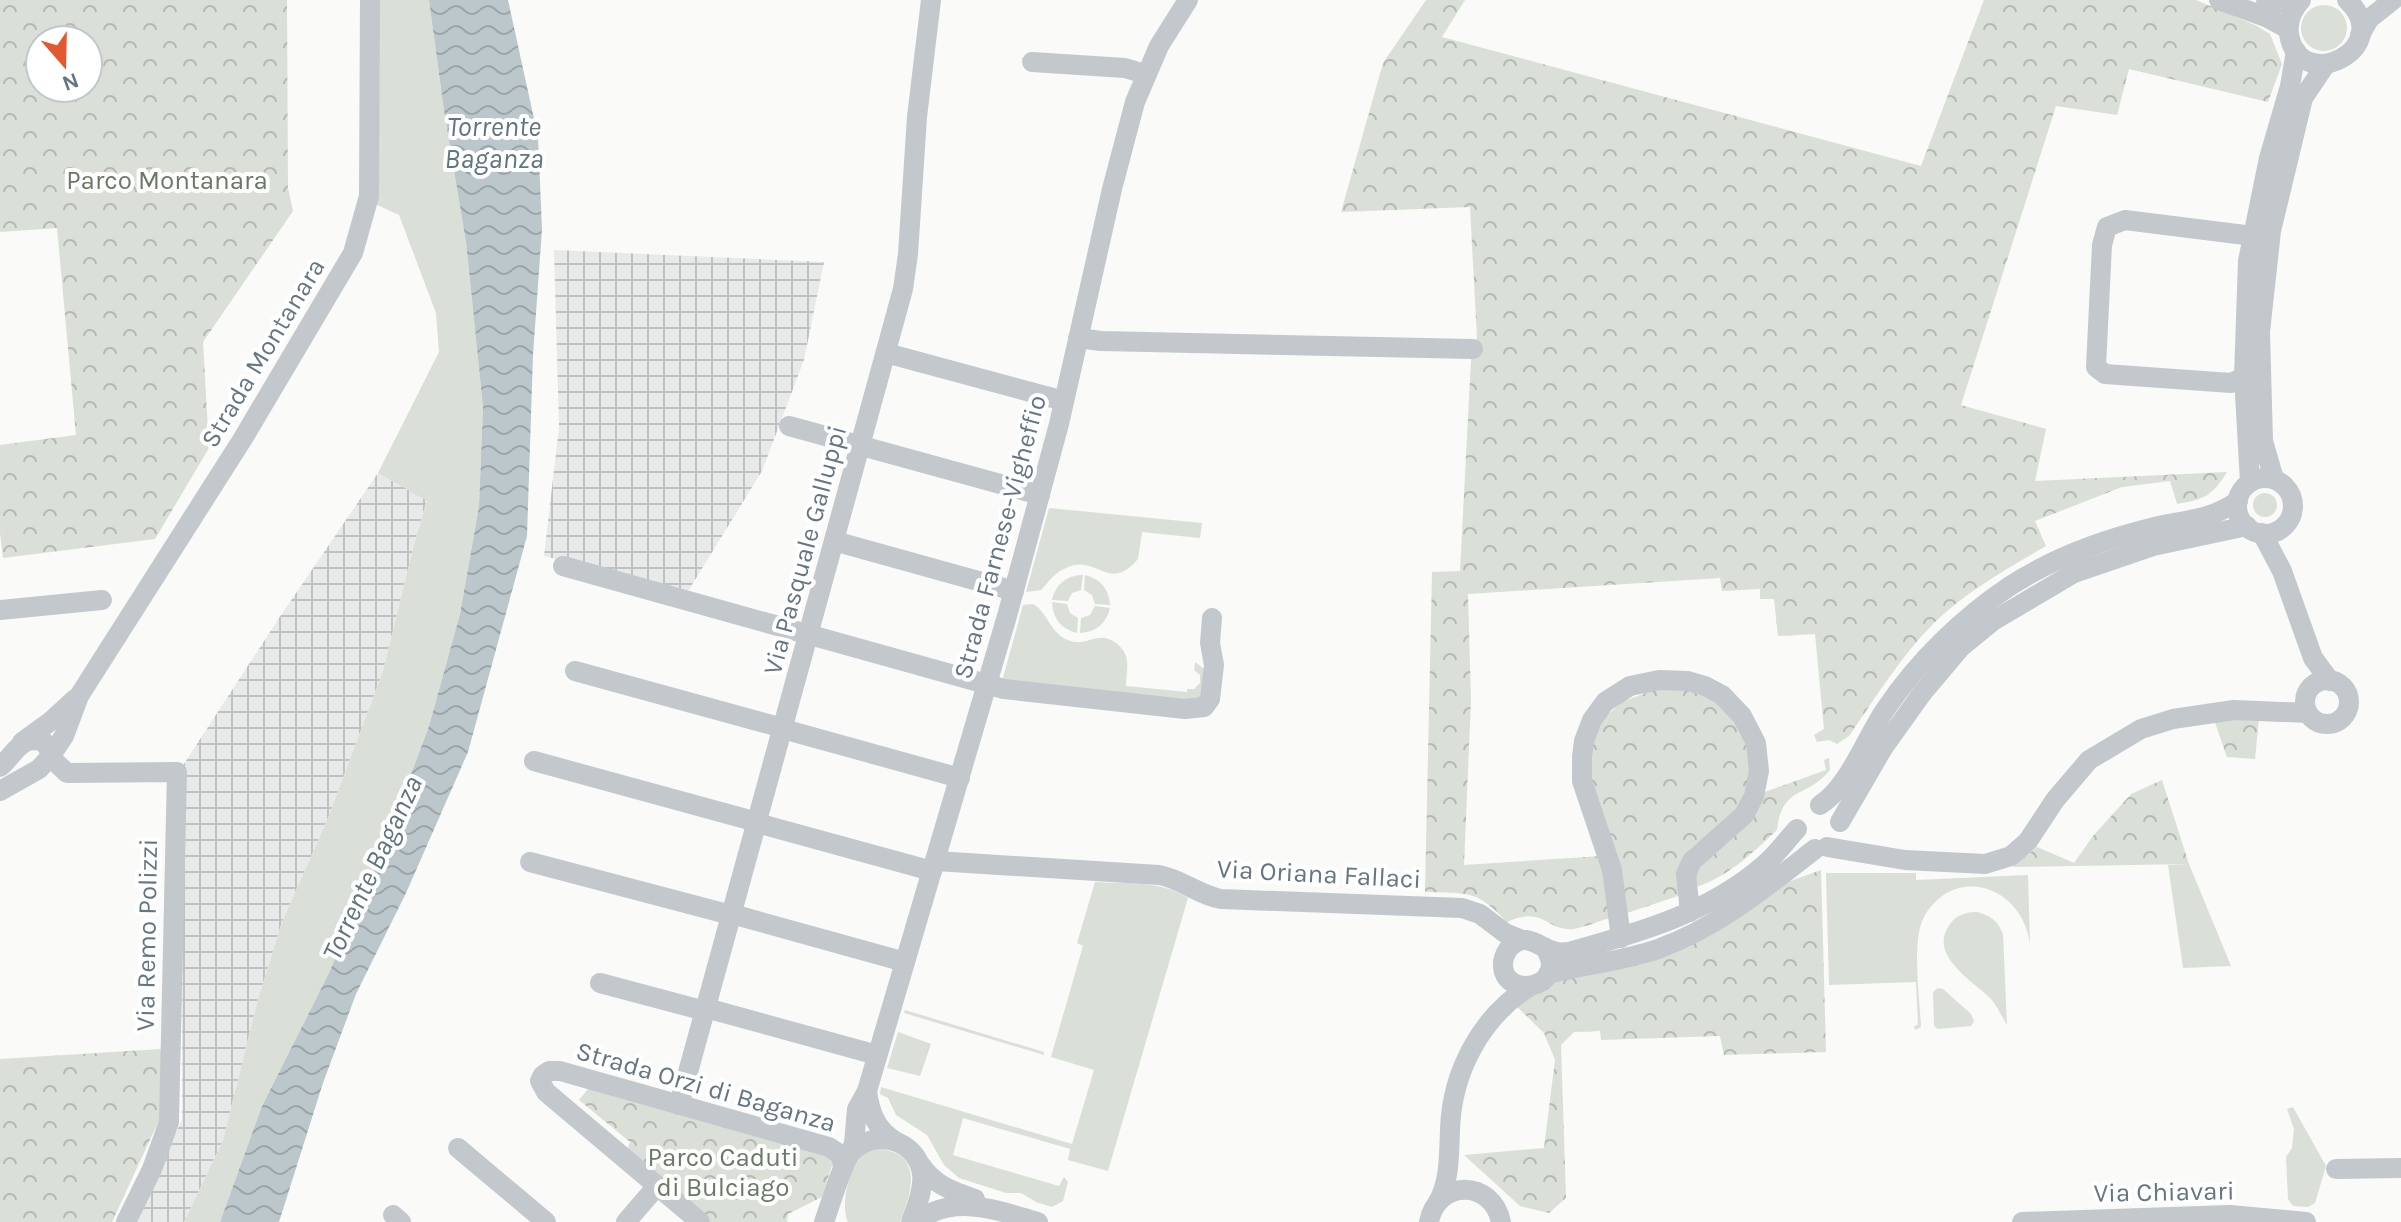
<svg xmlns="http://www.w3.org/2000/svg" width="2401" height="1222" font-family="Karla,sans-serif">
	<style>
		.industrial { fill: url(#industrial-grid) }
		.grass { fill: #dadfd7 }
		.park { fill: url(#park-crowns); fill-rule: evenodd }
		.water { fill: url(#water-waves) }
		.lines { fill: none; stroke-linecap: round; stroke-linejoin: round }
		.minor { stroke: #c3c8cc; stroke-width: 20 }
		.labels { text-anchor: middle; dominant-baseline: central; stroke-width: 8; stroke-linejoin: round; paint-order: stroke }
		.park-label { font-size: 26px; fill: #687a64; stroke: #fff }
		.street-label { font-size: 26px; fill: #657683; stroke: #fff }
		.water-label { font-size: 28px; font-style: italic; fill: #60757c; stroke: #fff }
	</style>
	<defs>
		<pattern id="industrial-grid" width="8" height="8" patternUnits="userSpaceOnUse" patternTransform="scale(2)"><rect width="8" height="8" fill="#e8e9e9"/><path d="M0 4h8M4 0v8" fill="none" stroke="#c0c1c2"/></pattern>
		<pattern id="park-crowns" width="20" height="18" patternUnits="userSpaceOnUse" patternTransform="scale(2)"><rect width="20" height="18" fill="#dadfd7"/><path d="M2 6a3 3 0 1 1 6 0M12 15a3 3 0 1 1 6 0" fill="none" stroke="#b4b9b4"/></pattern>
		<pattern id="water-waves" width="16" height="10" patternUnits="userSpaceOnUse" patternTransform="scale(2)"><rect width="16" height="10" fill="#bbc7cb"/><path d="M0 5q4-4 8 0t8 0" fill="none" stroke="#9ca6aa"/></pattern>
	</defs>
	<rect width="100%" height="100%" fill="#fafaf8"/>
	<g class="industrial">
		<polygon points="554,250 824,262 804,360 762,471 687,593 544,556 559,427"/>
		<polygon points="378,473 427,500 415,541 383,671 328,818 282,922 258,999 223,1140 184,1222 132,1222 182,1120 182,767 279,618"/>
	</g>
	<g class="grass">
		<polygon points="361,0 429,0 444,111 466,242 483,407 479,506 460,614 429,726 380,857 328,975 262,1106 220,1222 184,1222 223,1140 258,999 282,922 328,818 383,671 415,541 427,501 378,473 439,352 436,313 399,215 362,198"/>
		<circle cx="2324" cy="28" r="23"/>
		<circle cx="2265" cy="505" r="12"/>
		<path d="M1049 508 1202 523 1200 538 1142 532 1138 559C1107 595 1097 551 1064 569 1053 574 1048 583 1041 590L1026 592Z"/>
		<path d="M1083 575 1081 590 1072 593 1068 601 1052 600C1056 584 1067 575 1083 575Z"/>
		<path d="M1085 575C1101 579 1109 589 1110 605L1095 604 1092 595 1084 590Z"/>
		<path d="M1052 602 1067 604 1070 613 1078 618 1077 633C1061 629 1053 619 1052 602Z"/>
		<path d="M1033 604C1046 611 1049 628 1062 637 1081 649 1090 636 1105 638 1115 640 1126 650 1127 660 1128 668 1126 678 1126 686L1187 692V689H1194L1200 683V675L1194 670 1195 662 1207 671 1204 702 1001 685 1023 605Z"/>
		<path d="M1095 606 1110 608C1106 624 1096 632 1080 633L1081 618 1090 615Z"/>
		<polygon points="2189,864 2231,966 2183,968 2168,865"/>
		<path d="M1826 873H1916V880L2028 875 2030 944C2022 885 1954 864 1924 917 1911 940 1920 1000 1921 1027L1915 1030 1914 1026 1918 1025 1916 982 1829 985Z"/>
		<path d="M1095 882C1126 884 1161 880 1188 898L1108 1171 1068 1160 1070 1149 963 1118 953 1155 1059 1186 1064 1177 1068 1182 1063 1201 1052 1207 1036 1202 1021 1193H1006L959 1178 944 1165 927 1135 896 1115 888 1098 880 1094 881 1087 1072 1144 1094 1070 1051 1057 1083 946 1077 943Z"/>
		<path d="M1977 912C1990 915 1998 921 2003 934L2007 1025C2002 1017 1998 1007 1991 999 1972 980 1927 955 1950 924 1956 915 1966 912 1977 912Z"/>
		<polygon points="1938,988 1943,989 1971,1014 1974,1021 1971,1026 1938,1029 1934,1026 1933,992"/>
		<polygon points="905,1010 1044,1052 1044,1055 904,1013"/>
		<polygon points="898,1032 931,1044 920,1076 887,1068"/>
		<polygon points="2293,1107 2326,1166 2315,1203 2308,1207 2293,1206 2288,1199 2286,1157 2292,1148 2294,1129 2287,1109"/>
		<path d="M879 1149C924 1153 912 1193 900 1222H848C840 1205 849 1164 866 1153 870 1151 875 1150 879 1149Z"/>
	</g>
	<g class="park">
		<path d="M0 0H287L288 188 293 211 203 342 209 448 155 539 3 558 0 533V445L76 435 57 228 0 232ZM40 40H88V88H40Z"/>
		<path d="M1426 0H1465L1442 37 1921 166 1984 0H2196L2255 25 2270 34 2282 64 2268 102 2129 69 2117 115 2056 106 1961 405 2046 429 2035 481 2227 472C2212 496 2205 499 2177 504L2170 481 2122 487 2035 521 2046 546C2007 569 1967 591 1934 623 1901 656 1876 697 1849 736L1837 744 1829 740 1817 742 1814 735 1824 729 1815 634 1778 636 1774 599H1760V589L1722 591 1720 578 1468 594 1471 700 1464 865 1601 856 1610 918C1599 921 1585 927 1574 929 1547 932 1544 905 1507 922 1476 889 1469 894 1425 892L1432 572 1460 571 1471 360 1477 338 1470 207 1341 212 1383 63Z"/>
		<polygon points="1681,688 1712,699 1735,720 1750,745 1751,776 1737,811 1690,849 1679,871 1681,895 1627,913 1589,777 1589,744 1602,720 1622,702 1656,689"/>
		<polygon points="2259,718 2255,759 2227,757 2214,720"/>
		<path d="M1829 758 1830 770C1808 798 1782 785 1777 830 1753 853 1724 880 1692 888L1696 868 1762 793 1826 770 1824 760Z"/>
		<polygon points="2162,780 2189,864 2012,867 2037,847 2074,863 2093,836 2131,794"/>
		<polygon points="1821,870 1826,1052 1724,1055 1720,1036 1601,1040 1600,1031 1574,1032 1561,1045 1566,1198 1549,1213 1520,1206 1464,1155 1544,1148 1555,1060 1544,1033 1513,1003 1566,976 1627,967 1785,883"/>
		<polygon points="161,1049 161,1116 112,1222 0,1222 0,1059"/>
		<polygon points="589,1088 826,1149 833,1162 822,1197 788,1214 787,1222 706,1222 626,1154 630,1142 579,1100"/>
	</g>
	<polygon class="water" points="429,0 508,0 538,137 542,229 533,355 527,536 468,752 406,893 356,994 323,1083 279,1222 220,1222 262,1106 328,975 380,857 429,726 460,614 479,506 483,407 466,242 444,111"/>
	<g class="lines">
		<g class="minor">
			<polyline points="2219,0 2266,17 2288,29"/>
			<polyline points="2266,0 2295,6"/>
			<path d="M2301 0C2292 10 2287 21 2289 34 2299 97 2398 48 2347 0"/>
			<polyline points="2360,35 2369,19 2393,0"/>
			<polyline points="1032,62 1125,68 1145,74"/>
			<polyline points="1078,338 1101,341 1473,349"/>
			<polyline points="886,353 1064,401"/>
			<polyline points="2244,377 2231,383 2105,374 2096,367 2102,245 2107,227 2125,220 2253,236"/>
			<polyline points="789,426 1040,495"/>
			<circle cx="2265" cy="506" r="28"/>
			<polyline points="2274,479 2263,441 2260,332 2271,231 2303,98 2326,64"/>
			<polyline points="2250,482 2244,377 2248,261 2269,158 2290,86 2296,51"/>
			<polyline points="2262,533 2282,571 2313,658 2330,681"/>
			<polyline points="834,541 1014,591"/>
			<polyline points="563,566 1004,689 1185,709 1204,707 1210,699 1214,665 1210,643 1212,618"/>
			<polyline points="0,610 102,600"/>
			<polyline points="575,671 783,728"/>
			<circle cx="2327" cy="702" r="22"/>
			<polyline points="783,729 960,778"/>
			<polyline points="22,742 51,721 75,699"/>
			<polyline points="534,761 757,822"/>
			<path d="M0 767C15 754 21 734 44 742L50 751V757L39 769 0 791"/>
			<path d="M1820 805C1848 788 1866 738 1885 710 1917 662 1962 618 2010 586 2053 558 2102 540 2151 528 2186 519 2206 522 2238 501"/>
			<polyline points="1840,822 1883,748 1923,692 1961,647 1993,621 2074,573 2153,546 2247,526"/>
			<polyline points="757,823 932,871"/>
			<polyline points="1827,847 1905,860 1985,864 2011,856 2028,841 2055,800 2089,760 2141,729 2173,719 2234,710 2308,713"/>
			<path d="M936 861 1159 875C1182 879 1198 895 1221 899L1462 908 1480 914 1505 933 1522 940"/>
			<polyline points="530,862 731,915"/>
			<polyline points="732,914 905,962"/>
			<polyline points="1621,938 1612,870 1582,781 1582,757 1584,741 1592,720 1605,702 1630,686 1659,680 1688,681 1705,686 1722,695 1742,716 1756,743 1759,771 1754,796 1744,815 1692,861 1686,874 1690,912"/>
			<path d="M1544 947C1573 987 1501 1003 1503 962 1504 956 1507 950 1511 946 1528 931 1540 949 1557 952 1561 953 1565 952 1569 952 1638 933 1709 913 1764 865 1776 855 1786 841 1797 829"/>
			<path d="M1548 974C1584 965 1623 961 1658 949 1718 927 1765 888 1815 849"/>
			<polyline points="600,983 705,1011"/>
			<polyline points="706,1008 877,1055"/>
			<path d="M867 1091C870 1113 876 1129 895 1141"/>
			<polyline points="679,1105 903,289 908,254 917,117 931,0"/>
			<polyline points="458,1148 546,1222"/>
			<polyline points="849,1156 854,1143 857,1109 867,1091 1007,616 1059,424 1112,189 1135,102 1159,46 1188,0"/>
			<path d="M920 1164C934 1185 952 1191 975 1199"/>
			<polyline points="2336,1169 2401,1168"/>
			<path d="M1438 1202C1450 1181 1449 1153 1450 1129 1452 1072 1481 1017 1529 987"/>
			<polyline points="393,1215 401,1222"/>
			<polyline points="126,1222 152,1169 169,1122 177,772 67,773 50,757 64,736 79,696 242,440 353,253 369,196 370,0"/>
			<polyline points="626,1222 657,1186"/>
			<polyline points="700,1222 546,1092 540,1081 543,1075 549,1071 560,1071 829,1147 841,1155 843,1168"/>
			<path d="M824 1222C830 1206 842 1164 851 1153 874 1127 918 1140 922 1174 924 1189 916 1208 911 1222"/>
			<path d="M916 1222C954 1193 996 1210 1038 1222"/>
			<path d="M1429 1222C1437 1179 1492 1179 1501 1222"/>
			<polyline points="2022,1222 2230,1215 2306,1222"/>
		</g>
	</g>
	<g class="labels">
		<g class="park-label">
			<text x="167" y="180">Parco Montanara</text>
			<text x="723" y="1157">Parco Caduti<tspan x="723" dy="30">di Bulciago</tspan></text>
		</g>
		<g class="street-label">
			<text transform="translate(263 353) rotate(-59)">Strada Montanara</text>
			<text transform="translate(1000 537) rotate(-75)">Strada Farnese-Vigheffio</text>
			<text transform="translate(805 550) rotate(-75)">Via Pasquale Galluppi</text>
			<text transform="translate(1319 874) rotate(3)">Via Oriana Fallaci</text>
			<text transform="translate(147 935) rotate(-89)">Via Remo Polizzi</text>
			<text transform="translate(706 1087) rotate(16)">Strada Orzi di Baganza</text>
			<text transform="translate(2164 1192) rotate(-1)">Via Chiavari</text>
		</g>
		<g class="water-label">
			<text x="494" y="126">Torrente<tspan x="494" dy="32">Baganza</tspan></text>
			<text transform="translate(372 868) rotate(-65)">Torrente Baganza</text>
		</g>
	</g>
	<g transform="translate(64 64) rotate(160)"><circle r="38" fill="#ffffff" stroke="#c1c8cd" stroke-width="2"/>
	<path d="M0-6L14 30L0 20L-14 30Z" fill="#e3582f"/>
	<text y="-12" font-size="22" font-weight="bold" text-anchor="middle" fill="#657683">N</text>
	</g>
</svg>
